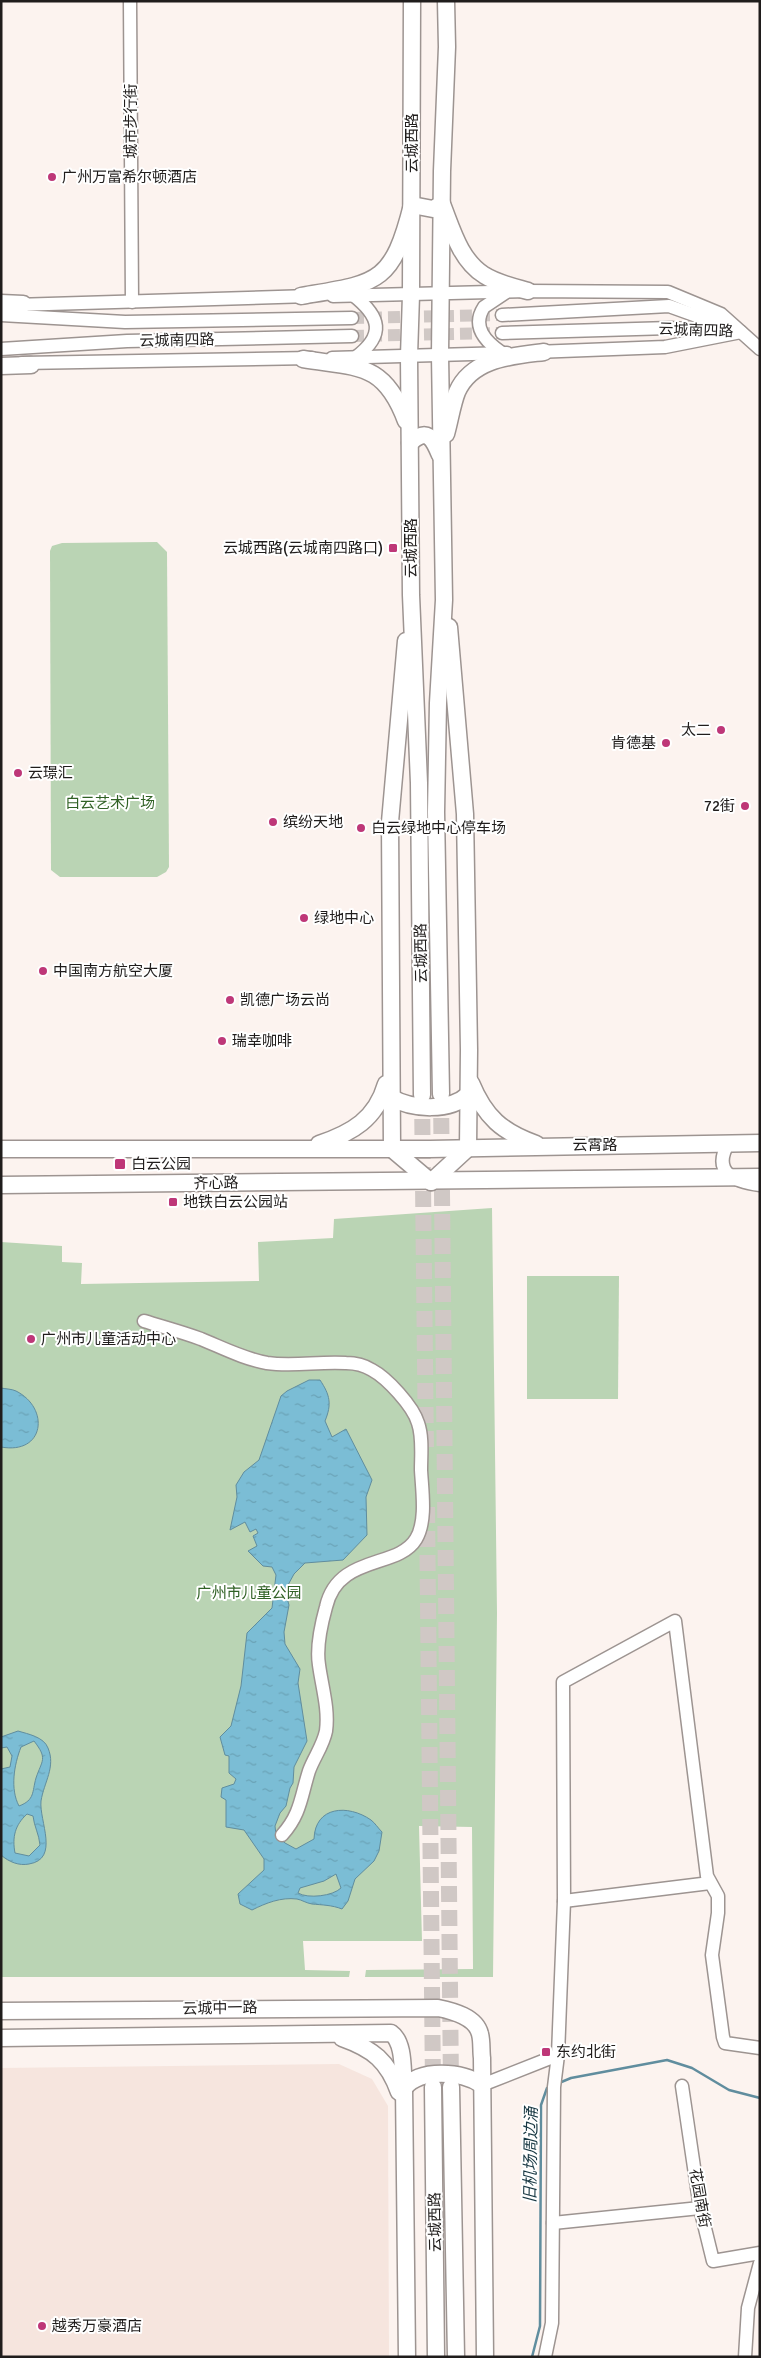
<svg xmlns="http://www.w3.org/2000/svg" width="761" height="2358" font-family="Signika,'Noto Sans SC',sans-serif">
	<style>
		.built { fill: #f6e5de }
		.park { fill: #bad4b4 }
		.water { fill: url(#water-ripples); stroke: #608d9e; fill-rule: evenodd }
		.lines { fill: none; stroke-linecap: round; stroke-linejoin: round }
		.stream { stroke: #608d9e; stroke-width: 2.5 }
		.minor-tunnel { stroke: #d0c8c5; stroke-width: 12; stroke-dasharray: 12 6; stroke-linecap: butt }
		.major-tunnel { stroke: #d0c8c5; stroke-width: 16; stroke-dasharray: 16 8; stroke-linecap: butt }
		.minor-casing { stroke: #9d9491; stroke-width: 15 }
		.major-casing { stroke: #9d9491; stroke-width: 19 }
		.minor { stroke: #fff; stroke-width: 12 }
		.major { stroke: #fff; stroke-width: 16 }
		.poi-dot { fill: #be3778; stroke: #fff; stroke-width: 2 }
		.labels { text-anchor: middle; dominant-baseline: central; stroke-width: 4; stroke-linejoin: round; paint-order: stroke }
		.street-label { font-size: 15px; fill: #201d1c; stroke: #fff }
		.poi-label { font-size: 15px; fill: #201d1c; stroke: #fff; text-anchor: start }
		.park-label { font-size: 15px; fill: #306125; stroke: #fff }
		.water-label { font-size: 16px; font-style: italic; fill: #173742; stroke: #fff }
	</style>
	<defs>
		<pattern id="water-ripples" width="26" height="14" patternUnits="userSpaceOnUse" patternTransform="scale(1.25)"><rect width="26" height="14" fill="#7bbdd5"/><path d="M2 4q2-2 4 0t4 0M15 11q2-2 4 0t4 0" fill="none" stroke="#6aa2b6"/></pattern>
	</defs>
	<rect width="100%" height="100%" fill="#fcf3ef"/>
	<polygon class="built" points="339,2064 372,2079 388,2106 389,2357 1,2357 1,2068"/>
	<g class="park">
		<polygon points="157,542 167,552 169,867 166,872 157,877 60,877 51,870 50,551 52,546 62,543"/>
		<polygon points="492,1208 497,1613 493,1977 365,1977 366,1970 473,1969 472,1827 419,1826 422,1941 303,1941 305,1970 350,1971 349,1977 1,1977 1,1242 62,1246 62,1262 82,1263 81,1284 259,1281 258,1242 333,1238 334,1219"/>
		<polygon points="527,1276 619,1276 618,1399 527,1399"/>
	</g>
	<g class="water">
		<path d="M309 1380H320C330 1395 332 1404 325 1421L332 1437 346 1429 372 1480 366 1497 367 1535 343 1560 305 1563 294 1574 288 1585 287 1598 289 1605 284 1632 285 1644 300 1669 298 1683 307 1741 294 1767 293 1783 290 1788 286 1806 280 1813 275 1826 276 1835 285 1843 296 1849 314 1839C315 1806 348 1804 371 1820 375 1823 378 1828 382 1832L379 1851 374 1861 355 1879 348 1901 342 1909C332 1905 322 1905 312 1904 306 1903 302 1900 297 1899 281 1897 266 1903 252 1910L240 1904 238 1894 264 1870V1859L244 1830 226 1827V1800L221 1797 222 1788 234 1784 236 1779 229 1773V1756L225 1755 220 1737 231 1726 241 1686 247 1633 272 1608 276 1575 272 1567 263 1566 248 1551 257 1546 253 1536 258 1533 256 1529 250 1532 245 1522 230 1530 237 1497 236 1485 244 1472 259 1460 281 1396 287 1391ZM336 1874 341 1888C333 1896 308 1899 298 1893L300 1888 324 1881Z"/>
		<path d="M1 1388C6 1389 12 1389 16 1391 50 1408 45 1455 1 1447Z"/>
		<path d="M18 1731C28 1734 44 1737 48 1748 56 1767 44 1782 41 1801 39 1821 60 1859 29 1864 19 1866 9 1862 1 1855V1769L10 1767 12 1756 7 1747 1 1748V1737ZM34 1741C48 1759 42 1760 36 1778 32 1792 35 1800 19 1806 10 1789 14 1765 21 1747ZM27 1814 33 1816C34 1826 39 1834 40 1845L29 1856 15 1853C12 1837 15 1825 27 1814Z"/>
	</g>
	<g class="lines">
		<g class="stream">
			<polyline points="559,2083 571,2078 667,2060 692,2068 729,2090 760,2098"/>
			<polyline points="532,2357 540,2326 541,2105 547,2088 549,2087"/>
		</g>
		<g class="minor-tunnel">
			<polyline points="352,318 502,315"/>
			<polyline points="352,336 502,333"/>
		</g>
		<g class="major-tunnel">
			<polyline points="441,1094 451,2087"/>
			<polyline points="422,1095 426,1450"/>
			<polyline points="427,1507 433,2087"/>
		</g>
		<g class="minor-casing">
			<g id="minor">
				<polyline points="130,1 132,302"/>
				<path d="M353 295C381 317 385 335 356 357"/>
				<polyline points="333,296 528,291 668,292 721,314 760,349"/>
				<polyline points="15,305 310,296"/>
				<polyline points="1,315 125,322 352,318"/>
				<polyline points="502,315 669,306 733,329"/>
				<polyline points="502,333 670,328 723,331"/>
				<polyline points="1,349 127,341 352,336"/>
				<polyline points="535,352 665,347 741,332"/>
				<path d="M502 353C486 342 471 327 484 307L505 293"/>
				<polyline points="332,358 507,353"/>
				<polyline points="22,363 312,358"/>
				<path d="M728 1144C712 1172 734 1182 760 1185"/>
				<path d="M144 1321C163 1327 182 1332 201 1339 223 1348 244 1359 267 1363 294 1367 319 1361 346 1363 355 1363 364 1365 372 1370 387 1378 413 1406 418 1423 423 1437 421 1455 421 1470 422 1490 427 1521 416 1539 398 1569 338 1554 326 1607 321 1625 316 1647 319 1665 322 1687 329 1709 326 1731 323 1746 314 1757 309 1771 301 1796 301 1814 282 1835"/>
				<polyline points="564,1901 710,1883"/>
				<polyline points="558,2055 564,1901 563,1682 675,1621 707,1876 718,1896 718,1913 712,1955 723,2037 725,2043 760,2048"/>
				<polyline points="482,2085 558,2055 554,2087 552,2323 545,2357"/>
				<polyline points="682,2086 700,2208 713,2261 760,2253"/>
				<polyline points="553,2223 700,2208"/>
				<polyline points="745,2357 748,2308 760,2263"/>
			</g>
		</g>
		<g class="major-casing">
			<g id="major">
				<polyline points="412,1 411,295 409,356 411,595 419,783 422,1095"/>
				<path d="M301 296C377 283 392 285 412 205L433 209 442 204C452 229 460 260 484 275 496 283 514 287 528 291"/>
				<polyline points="1,303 23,304"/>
				<path d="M303 359C358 368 384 362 406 421"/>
				<polyline points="1,366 31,365"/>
				<path d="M446 434C450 420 452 405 457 392 472 358 512 356 544 352"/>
				<path d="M410 443C427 427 433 438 440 455"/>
				<polyline points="406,641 390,822 392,1149 431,1182"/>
				<path d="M471 1083C485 1117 502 1132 536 1144"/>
				<polyline points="441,1094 436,812 438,703 444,600 440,355 442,171 447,47 446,1"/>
				<path d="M390 1097C413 1110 450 1112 469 1094"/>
				<path d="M319 1144C352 1133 376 1119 386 1084"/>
				<polyline points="1,1149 430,1149 760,1143"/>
				<polyline points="431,1182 468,1148 469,1050 465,814 449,627"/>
				<polyline points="1,1185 760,1177"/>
				<path d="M1 2011 438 2008C453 2011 476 2017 480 2034 482 2041 481 2051 482 2058L485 2357"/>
				<path d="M1 2038 391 2033C405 2043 402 2071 404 2088L407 2357"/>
				<path d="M342 2038C373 2049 388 2061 399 2092"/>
				<polyline points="433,2087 436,2357"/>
				<polyline points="451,2087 456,2357"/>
				<path d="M404 2088C420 2068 462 2071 482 2085"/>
			</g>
		</g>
		<use href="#minor" class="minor"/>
		<use href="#major" class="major"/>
	</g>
	<g class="poi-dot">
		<circle cx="52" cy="177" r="5"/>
		<rect x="388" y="543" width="10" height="10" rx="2.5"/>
		<circle cx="721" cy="730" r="5"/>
		<circle cx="666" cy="743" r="5"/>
		<circle cx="18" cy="773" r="5"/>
		<circle cx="745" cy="806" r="5"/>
		<circle cx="273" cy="822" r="5"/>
		<circle cx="361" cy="828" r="5"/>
		<circle cx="304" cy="918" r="5"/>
		<circle cx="43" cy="971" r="5"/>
		<circle cx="230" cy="1000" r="5"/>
		<circle cx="222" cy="1041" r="5"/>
		<rect x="114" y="1158" width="12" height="12" rx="2.5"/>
		<rect x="168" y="1197" width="10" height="10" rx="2.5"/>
		<circle cx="31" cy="1339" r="5"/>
		<rect x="541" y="2047" width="10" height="10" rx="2.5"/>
		<circle cx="42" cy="2326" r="5"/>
	</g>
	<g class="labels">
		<g class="street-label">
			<text transform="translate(131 121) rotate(-90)">城市步行街</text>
			<text transform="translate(412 143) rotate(-90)">云城西路</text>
			<text transform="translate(696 330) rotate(2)">云城南四路</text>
			<text transform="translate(177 340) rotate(-1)">云城南四路</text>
			<text transform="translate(411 548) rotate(-90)">云城西路</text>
			<text transform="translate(421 953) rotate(-91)">云城西路</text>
			<text x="595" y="1145">云霄路</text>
			<text transform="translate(216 1183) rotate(-1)">齐心路</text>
			<text transform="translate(220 2008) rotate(-1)">云城中一路</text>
			<text transform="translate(700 2198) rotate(80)">花园南街</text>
			<text transform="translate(435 2222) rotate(-91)">云城西路</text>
		</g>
		<g class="poi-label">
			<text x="62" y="177">广州万富希尔顿酒店</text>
			<text x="383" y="548" text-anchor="end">云城西路(云城南四路口)</text>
			<text x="711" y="730" text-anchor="end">太二</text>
			<text x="656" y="743" text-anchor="end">肯德基</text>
			<text x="28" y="773">云璟汇</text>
			<text x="735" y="806" text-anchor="end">72街</text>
			<text x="283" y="822">缤纷天地</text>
			<text x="371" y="828">白云绿地中心停车场</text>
			<text x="314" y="918">绿地中心</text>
			<text x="53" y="971">中国南方航空大厦</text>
			<text x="240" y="1000">凯德广场云尚</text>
			<text x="232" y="1041">瑞幸咖啡</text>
			<text x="131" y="1164">白云公园</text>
			<text x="183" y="1202">地铁白云公园站</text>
			<text x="41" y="1339">广州市儿童活动中心</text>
			<text x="556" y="2052">东约北街</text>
			<text x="52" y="2326">越秀万豪酒店</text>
		</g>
		<g class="park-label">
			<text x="110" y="803">白云艺术广场</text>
			<text x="249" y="1593">广州市儿童公园</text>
		</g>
		<g class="water-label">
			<text transform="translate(531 2155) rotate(-89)">旧机场周边涌</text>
		</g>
	</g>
	<rect width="761" height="2358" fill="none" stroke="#201d1c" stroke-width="5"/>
</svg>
